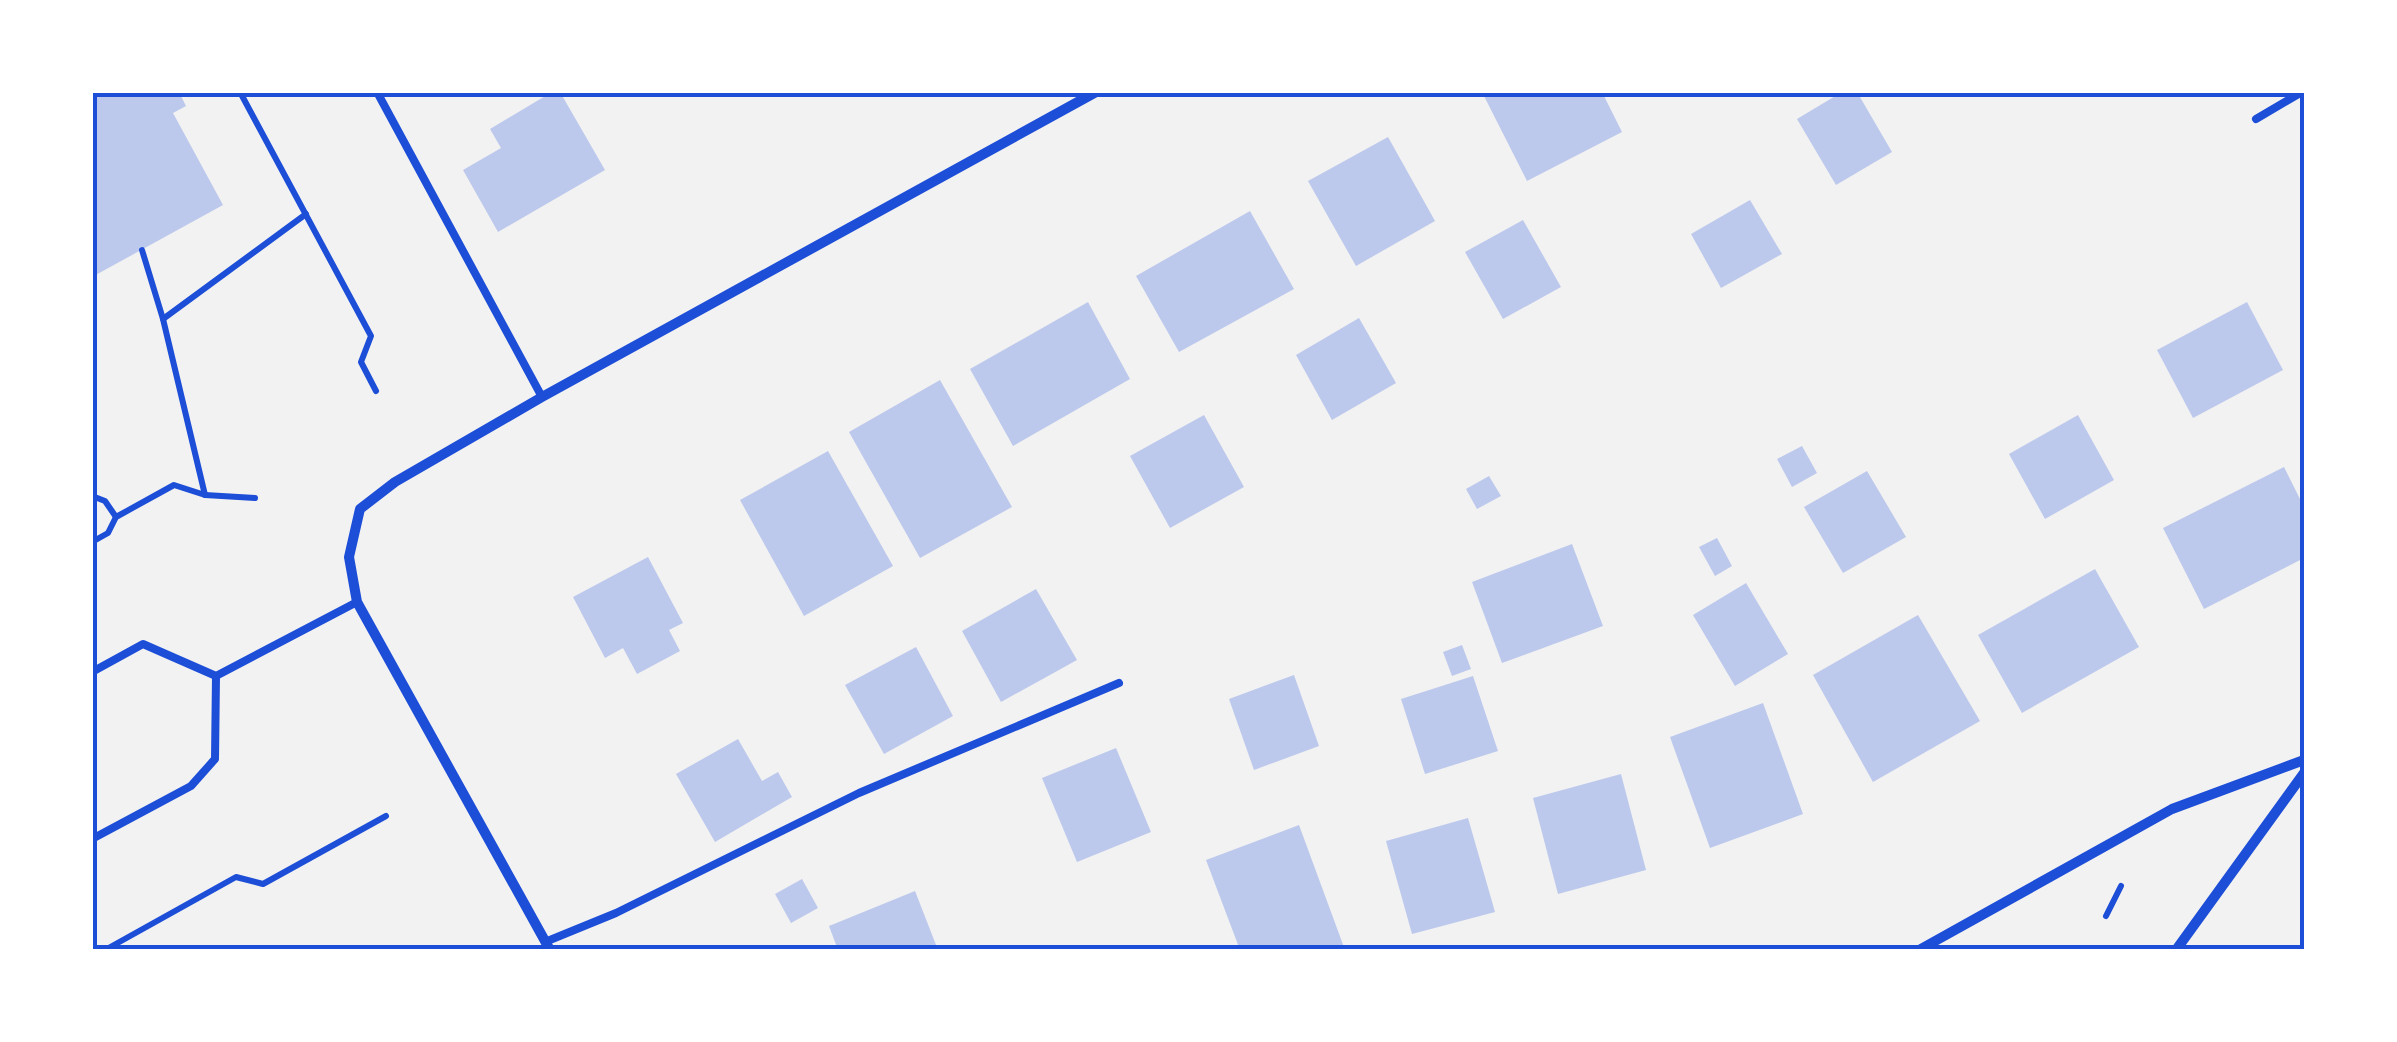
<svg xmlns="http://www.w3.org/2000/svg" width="2397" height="1042" font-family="'Alegreya Sans',sans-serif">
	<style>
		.building { fill: #bdc9ec }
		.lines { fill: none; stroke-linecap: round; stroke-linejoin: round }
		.path { stroke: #1d4ed8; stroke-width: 6 }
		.service { stroke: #1d4ed8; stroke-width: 8 }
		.minor { stroke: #1d4ed8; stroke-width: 10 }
		.neatline { fill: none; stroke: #1d4ed8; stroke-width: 4 }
	</style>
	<rect width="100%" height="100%" fill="#f2f2f2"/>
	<g class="building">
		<polygon points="92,92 179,92 186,106 173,113 223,205 92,277"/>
		<polygon points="552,92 560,92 605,170 498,232 463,170 501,148 490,129"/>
		<polygon points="1492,92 1602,92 1622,132 1527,181 1484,96"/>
		<polygon points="1842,92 1857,92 1892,152 1836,185 1797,119"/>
		<polygon points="1388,137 1435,221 1356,266 1308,181"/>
		<polygon points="1750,200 1782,254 1721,288 1691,234"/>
		<polygon points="1250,211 1294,289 1179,352 1136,276"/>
		<polygon points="1523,220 1561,287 1503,319 1465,252"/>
		<polygon points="1088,302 1130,379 1013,446 970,369"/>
		<polygon points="2247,302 2283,370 2193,418 2157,350"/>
		<polygon points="1359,318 1396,383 1332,420 1296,355"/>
		<polygon points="940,380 1012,507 920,558 849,432"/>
		<polygon points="1204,415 1244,487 1170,528 1130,456"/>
		<polygon points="2078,415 2114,480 2045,519 2009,454"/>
		<polygon points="1802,446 1817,473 1792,487 1777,459"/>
		<polygon points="828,451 893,566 804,616 740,500"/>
		<polygon points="2284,467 2304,507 2304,558 2204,609 2163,528"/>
		<polygon points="1867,471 1906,537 1843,573 1804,507"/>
		<polygon points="1489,476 1501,496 1477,509 1466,489"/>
		<polygon points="1717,538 1732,566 1715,576 1699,547"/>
		<polygon points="1572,544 1603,626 1502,663 1472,582"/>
		<polygon points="648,557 683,623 669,630 680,651 637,674 623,648 605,658 573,597"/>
		<polygon points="2095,569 2139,647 2022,713 1978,635"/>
		<polygon points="1746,583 1788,654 1735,686 1693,615"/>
		<polygon points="1036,589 1077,660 1001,702 962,631"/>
		<polygon points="1918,615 1980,721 1873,782 1813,675"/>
		<polygon points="1462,645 1471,669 1452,676 1443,652"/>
		<polygon points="916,647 953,716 884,754 845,685"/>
		<polygon points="1294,675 1319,746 1254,770 1229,699"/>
		<polygon points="1473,676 1498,751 1425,774 1401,699"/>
		<polygon points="1763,703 1803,814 1710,848 1670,737"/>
		<polygon points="738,739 762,781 778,772 792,797 715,842 676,774"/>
		<polygon points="1116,748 1151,832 1077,862 1042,778"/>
		<polygon points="1621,774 1646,870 1558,894 1533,798"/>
		<polygon points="1468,818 1495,912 1412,934 1386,841"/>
		<polygon points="1299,825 1345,950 1240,950 1206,860"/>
		<polygon points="802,879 818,908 791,923 775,894"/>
		<polygon points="915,891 938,950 838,950 829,926"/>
	</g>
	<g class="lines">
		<g class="path">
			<polyline points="240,92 371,336 361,362 376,391"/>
			<polyline points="142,250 163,319 205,495"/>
			<polyline points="163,319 306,214"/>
			<polyline points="92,496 105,501 116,517"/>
			<polyline points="92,542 108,533 116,517 174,485 205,495 255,498"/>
			<polyline points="2106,916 2121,886"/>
			<polyline points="105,950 236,877 263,884 386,816"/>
		</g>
		<g class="service">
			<polyline points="377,92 542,397"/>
			<polyline points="2256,119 2302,92"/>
			<polyline points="92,672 143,644 216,676 357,602"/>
			<polyline points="92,839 191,786 215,759 216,676"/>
			<polyline points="545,942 616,913 859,793 1119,683"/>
		</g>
		<g class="minor">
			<polyline points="550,950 357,602 349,557 360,509 395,482 542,397 1096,92"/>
			<polyline points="1919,950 2172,809 2304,760"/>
			<polyline points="2176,950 2304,773"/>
		</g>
	</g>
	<rect width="2397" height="1042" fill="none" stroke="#ffffff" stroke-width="190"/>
	<rect x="95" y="95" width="2207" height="852" class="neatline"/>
</svg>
